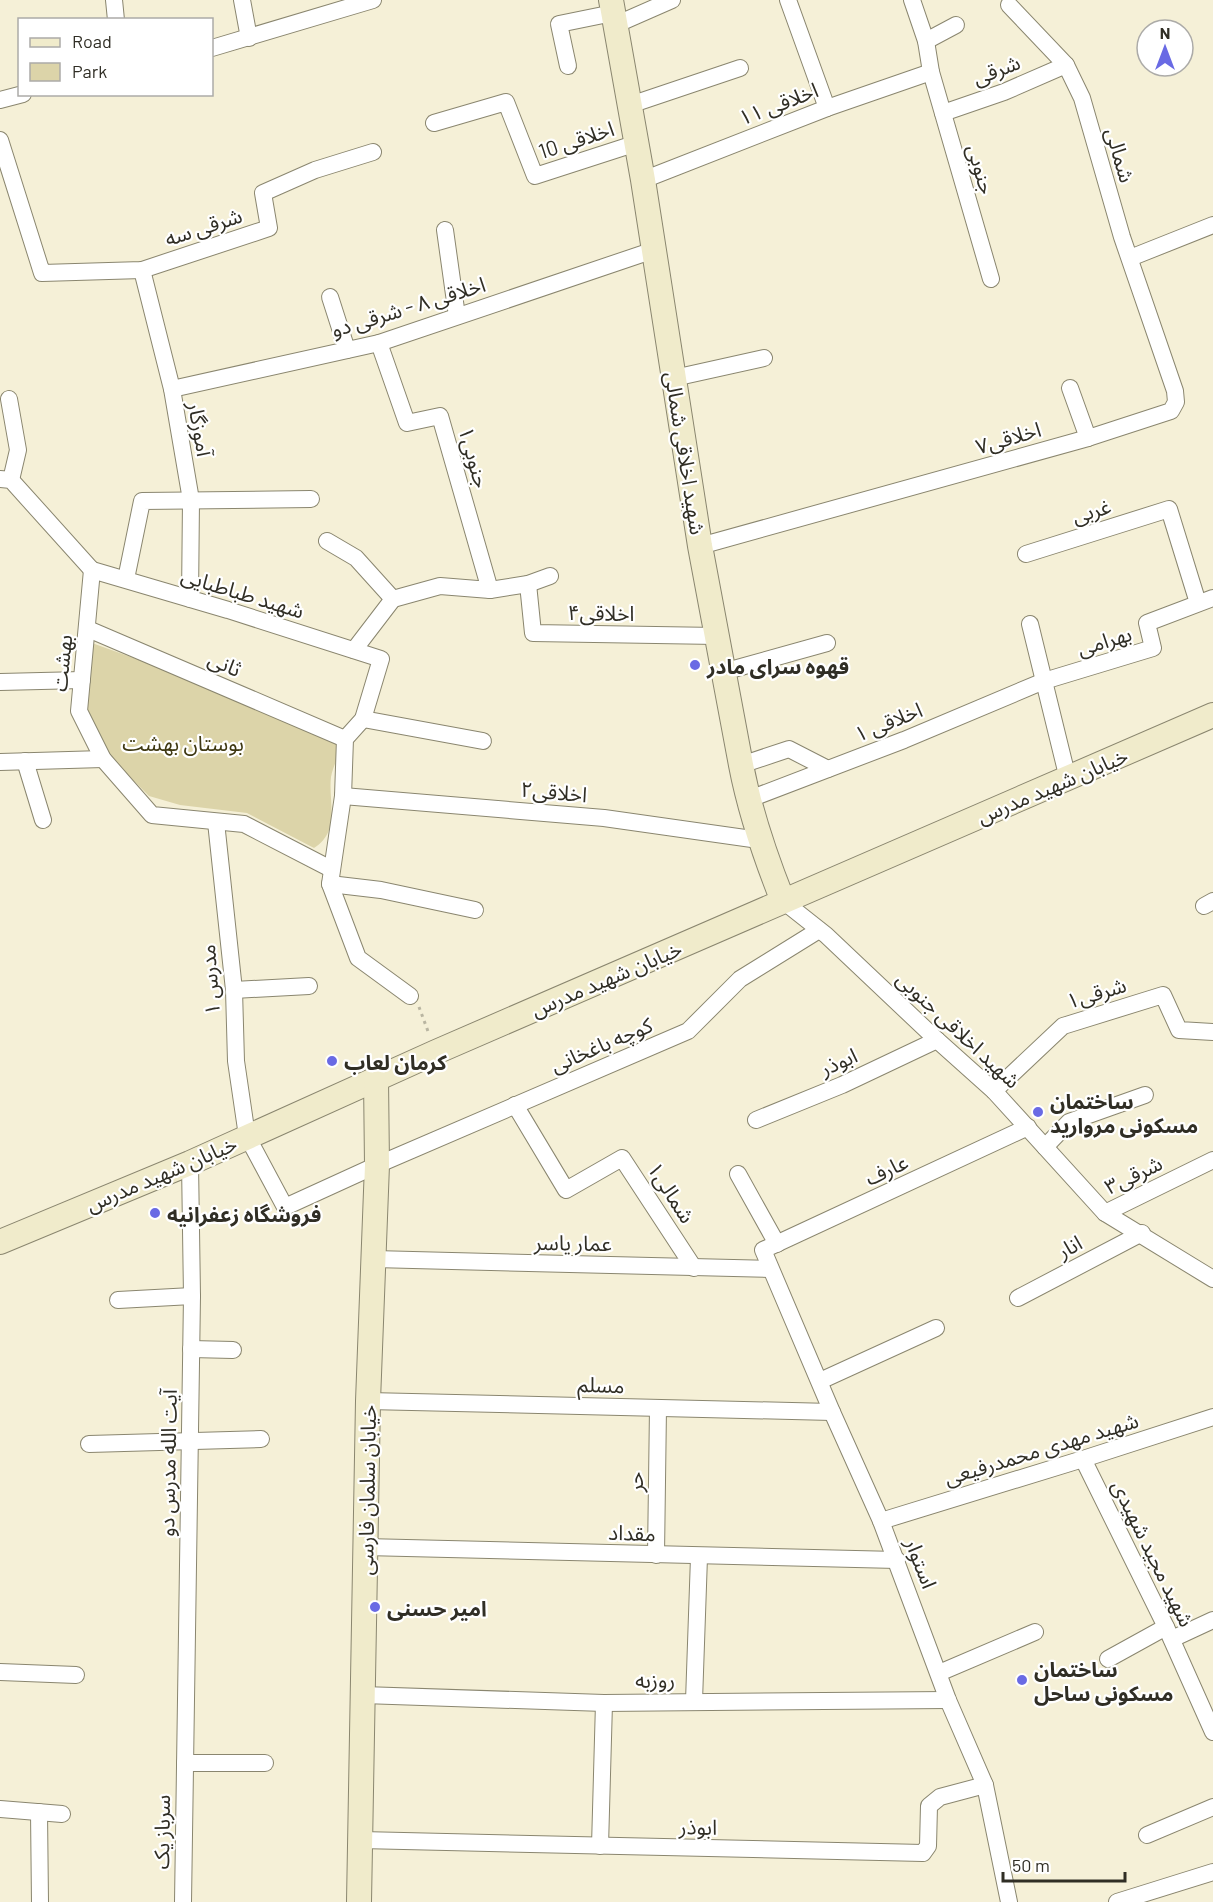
<svg xmlns="http://www.w3.org/2000/svg" width="1213" height="1902" font-family="Barlow,'Noto Sans Arabic',sans-serif">
	<style>
		.green { fill: #dcd4a9 }
		.lines { fill: none; stroke-linecap: round; stroke-linejoin: round }
		.street-casing { stroke: #8a866f; stroke-width: 18 }
		.secondary-casing { stroke: #8a866f; stroke-width: 26 }
		.path { stroke: #b9b5a1; stroke-width: 3; stroke-dasharray: 3 4.5; stroke-linecap: butt }
		.street { stroke: #fff; stroke-width: 16 }
		.secondary { stroke: #f0ebcb; stroke-width: 24 }
		.poi-dot { fill: #696ae4; stroke: #fff; stroke-width: 2 }
		.labels { text-anchor: middle; dominant-baseline: central; stroke-width: 4.5; stroke-linejoin: round; paint-order: stroke }
		.street-label { font-size: 21px; fill: #302e25; stroke: #fff }
		.poi-label { font-size: 21px; font-weight: bold; fill: #302e25; stroke: #fff; text-anchor: start }
		.park-label { font-size: 21px; fill: #3e3812; stroke: #fff }
	</style>
	<rect width="100%" height="100%" fill="#f5f0d7"/>
	<path class="green" d="M92 643 178 674 343 745C339 755 333 766 331 777 328 802 341 831 314 848L247 813 180 805 149 796 114 761 97 735 87 714 85 701Z"/>
	<g class="lines">
		<g class="street-casing">
			<g id="street">
				<polyline points="114,0 116,20"/>
				<polyline points="242,0 249,38"/>
				<polyline points="788,0 827,108"/>
				<polyline points="912,0 926,41 931,72 991,279"/>
				<polyline points="615,25 672,0"/>
				<polyline points="926,41 956,25"/>
				<polyline points="212,48 373,0"/>
				<polyline points="568,66 559,24 613,13"/>
				<polyline points="0,100 23,94"/>
				<polyline points="630,105 740,68"/>
				<polyline points="943,113 1004,92 1066,65"/>
				<polyline points="434,123 506,102 535,176 637,143"/>
				<polyline points="0,140 42,273 142,270 269,228 263,193 315,170 373,152"/>
				<polyline points="643,180 827,108 931,72"/>
				<polyline points="445,230 457,316"/>
				<polyline points="1130,258 1213,225"/>
				<polyline points="142,270 172,389 191,500 190,599"/>
				<polyline points="330,297 347,350"/>
				<polyline points="379,343 407,423 440,416 490,590"/>
				<polyline points="674,378 764,358"/>
				<polyline points="1070,388 1088,438"/>
				<polyline points="172,389 379,343 654,250"/>
				<polyline points="9,399 18,450 11,480"/>
				<polyline points="0,479 11,480 92,570"/>
				<polyline points="327,541 356,558 393,599 440,586 490,590 528,584 550,576"/>
				<polyline points="700,546 1088,438 1171,411 1176,402 1175,391 1122,237 1082,98 1066,65 1009,5"/>
				<polyline points="1026,554 1169,509 1198,603"/>
				<polyline points="92,570 228,610 381,659 363,719 345,739 343,796 330,884 358,958 410,996"/>
				<polyline points="92,570 79,711 103,759 152,815 244,824 331,869"/>
				<polyline points="126,579 142,501 311,499"/>
				<polyline points="528,584 533,633 717,636"/>
				<polyline points="1030,624 1068,779"/>
				<polyline points="88,629 345,739"/>
				<polyline points="354,650 393,599"/>
				<polyline points="723,672 827,643"/>
				<polyline points="0,682 82,680"/>
				<polyline points="363,719 483,741"/>
				<polyline points="25,761 43,820"/>
				<polyline points="0,762 103,759"/>
				<polyline points="741,765 789,749 828,769"/>
				<polyline points="343,796 604,818 759,840"/>
				<polyline points="747,800 904,740 1044,681 1153,648 1147,623 1213,598"/>
				<polyline points="216,822 234,990 236,1061 247,1136 285,1207 377,1165 688,1031 740,979 819,930"/>
				<polyline points="330,884 381,890 475,910"/>
				<polyline points="783,901 826,935 937,1040 994,1091 1105,1213 1213,1279"/>
				<polyline points="1204,906 1213,901"/>
				<polyline points="234,990 309,986"/>
				<polyline points="994,1091 1063,1026 1163,995 1179,1030 1213,1032"/>
				<polyline points="515,1105 566,1190 622,1158 694,1268"/>
				<polyline points="756,1120 842,1085 937,1040"/>
				<polyline points="1045,1147 1069,1122 1145,1095"/>
				<polyline points="738,1174 777,1244"/>
				<polyline points="1105,1213 1213,1160"/>
				<polyline points="374,1259 770,1269"/>
				<polyline points="1018,1298 1142,1233"/>
				<polyline points="118,1300 192,1296"/>
				<polyline points="191,1349 233,1350"/>
				<polyline points="820,1381 936,1328"/>
				<polyline points="368,1401 832,1412"/>
				<polyline points="89,1444 261,1439"/>
				<polyline points="1083,1459 1166,1627 1213,1732"/>
				<polyline points="881,1521 1083,1459 1213,1417"/>
				<polyline points="365,1547 897,1560"/>
				<polyline points="656,1555 658,1408"/>
				<polyline points="1172,1639 1213,1620"/>
				<polyline points="1108,1659 1166,1627"/>
				<polyline points="0,1672 76,1675"/>
				<polyline points="939,1673 1035,1632"/>
				<polyline points="363,1695 604,1703 948,1700"/>
				<polyline points="694,1701 699,1557"/>
				<polyline points="185,1763 265,1763"/>
				<polyline points="0,1809 62,1814"/>
				<polyline points="39,1812 40,1902"/>
				<polyline points="1147,1835 1213,1807"/>
				<polyline points="361,1840 923,1853 928,1846 929,1806 940,1797 985,1785"/>
				<polyline points="600,1846 604,1703"/>
				<polyline points="183,1902 192,1296 190,1163"/>
				<polyline points="1009,1902 985,1785 948,1700 881,1521 832,1412 763,1250 1028,1127"/>
				<polyline points="1117,1902 1213,1872"/>
			</g>
		</g>
		<g class="secondary-casing">
			<g id="secondary">
				<path d="M611 0 643 180 700 546 741 765C750 812 765 856 783 901"/>
				<polyline points="0,1242 190,1163 436,1052 1213,715"/>
				<polyline points="359,1902 368,1401 377,1165 376,1079"/>
			</g>
		</g>
		<polyline class="path" points="419,1007 429,1034"/>
		<use href="#street" class="street"/>
		<use href="#secondary" class="secondary"/>
	</g>
	<g class="poi-dot">
		<circle cx="695" cy="665" r="6"/>
		<circle cx="332" cy="1061" r="6"/>
		<circle cx="1038" cy="1112" r="6"/>
		<circle cx="155" cy="1213" r="6"/>
		<circle cx="375" cy="1607" r="6"/>
		<circle cx="1022" cy="1680" r="6"/>
	</g>
	<g class="labels">
		<g class="street-label">
			<text transform="translate(996 69) rotate(-21)">شرقی</text>
			<text transform="translate(778 103) rotate(-21)">اخلاقی ۱۱</text>
			<text transform="translate(576 139) rotate(-18)">اخلاقی 10</text>
			<text transform="translate(1121 155) rotate(74)">شمالی</text>
			<text transform="translate(982 169) rotate(74)">جنوبی</text>
			<text transform="translate(203 226) rotate(-18)">شرقی سه</text>
			<text transform="translate(408 306) rotate(-17)">اخلاقی ۸ - شرقی دو</text>
			<text transform="translate(201 429) rotate(80)">آموزگار</text>
			<text transform="translate(1008 437) rotate(-16)">اخلاقی۷</text>
			<text transform="translate(686 453) rotate(81)">شهید اخلاقی شمالی</text>
			<text transform="translate(475 457) rotate(74)">جنوبی۱</text>
			<text transform="translate(1091 510) rotate(-17)">غربی</text>
			<text transform="translate(243 592) rotate(17)">شهید طباطبایی</text>
			<text transform="translate(601 612) rotate(1)">اخلاقی۴</text>
			<text transform="translate(1104 640) rotate(-17)">بهرامی</text>
			<text transform="translate(61 663) rotate(-84)">بهشت</text>
			<text transform="translate(225 663) rotate(23)">ثانی</text>
			<text transform="translate(888 721) rotate(-22)">اخلاقی ۱</text>
			<text transform="translate(1052 785) rotate(-23)">خیابان شهید مدرس</text>
			<text transform="translate(554 791) rotate(5)">اخلاقی۲</text>
			<text transform="translate(606 978) rotate(-23)">خیابان شهید مدرس</text>
			<text transform="translate(209 980) rotate(-94)">مدرس ۱</text>
			<text transform="translate(1096 992) rotate(-17)">شرقی۱</text>
			<text transform="translate(959 1029) rotate(43)">شهید اخلاقی جنوبی</text>
			<text transform="translate(601 1044) rotate(-23)">کوچه باغخانی</text>
			<text transform="translate(838 1061) rotate(-24)">ابوذر</text>
			<text transform="translate(886 1169) rotate(-25)">عارف</text>
			<text transform="translate(161 1173) rotate(-23)">خیابان شهید مدرس</text>
			<text transform="translate(1133 1174) rotate(-26)">شرقی۳</text>
			<text transform="translate(672 1192) rotate(57)">شمالی۱</text>
			<text transform="translate(573 1242) rotate(1)">عمار یاسر</text>
			<text transform="translate(1069 1246) rotate(-28)">انار</text>
			<text transform="translate(601 1384) rotate(2)">مسلم</text>
			<text transform="translate(1041 1448) rotate(-17)">شهید مهدی محمدرفیعی</text>
			<text transform="translate(167 1463) rotate(-89)">آیت الله مدرس دو</text>
			<text transform="translate(634 1482) rotate(-90)">حر</text>
			<text transform="translate(366 1490) rotate(-89)">خیابان سلمان فارسی</text>
			<text transform="translate(632 1532) rotate(2)">مقداد</text>
			<text transform="translate(1154 1553) rotate(64)">شهید مجید شهیدی</text>
			<text transform="translate(922 1563) rotate(69)">استوار</text>
			<text transform="translate(655 1679) rotate(-1)">روزبه</text>
			<text transform="translate(698 1826) rotate(1)">ابوذر</text>
			<text transform="translate(161 1832) rotate(-89)">سرباز یک</text>
		</g>
		<g class="poi-label">
			<text x="707" y="665">قهوه سرای مادر</text>
			<text x="344" y="1061">کرمان لعاب</text>
			<text x="1050" y="1100">ساختمان<tspan x="1050" dy="24">مسکونی مروارید</tspan></text>
			<text x="167" y="1213">فروشگاه زعفرانیه</text>
			<text x="387" y="1607">امیر حسنی</text>
			<text x="1034" y="1668">ساختمان<tspan x="1034" dy="24">مسکونی ساحل</tspan></text>
		</g>
		<g class="park-label">
			<text x="183" y="742">بوستان بهشت</text>
		</g>
	</g>
	<rect x="18" y="18" width="195" height="78" fill="#ffffff" stroke="#acaba8" stroke-width="1.5"/>
	<rect x="30" y="38" width="30" height="9" fill="#f0ebcb" stroke="#acaba8" stroke-width="1.5"/>
	<text x="72" y="48" font-size="18" fill="#302e25">Road</text>
	<rect x="30" y="63" width="30" height="18" fill="#dcd4a9" stroke="#acaba8" stroke-width="1.5"/>
	<text x="72" y="78" font-size="18" fill="#302e25">Park</text>
	<g transform="translate(1165 48)"><circle r="28" fill="#ffffff" stroke="#acaba8" stroke-width="1.5"/>
	<path d="M0-4.5L10 22L0 15L-10 22Z" fill="#696ae4"/>
	<text y="-9" font-size="16" font-weight="bold" text-anchor="middle" fill="#302e25">N</text>
	</g>
	<path d="M1003 1872v9h122v-9" fill="none" stroke="#302e25" stroke-width="3"/>
	<text x="1012" y="1872" font-size="18" fill="#302e25" stroke="#ffffff" stroke-width="4.5" paint-order="stroke">50 m</text>
</svg>
